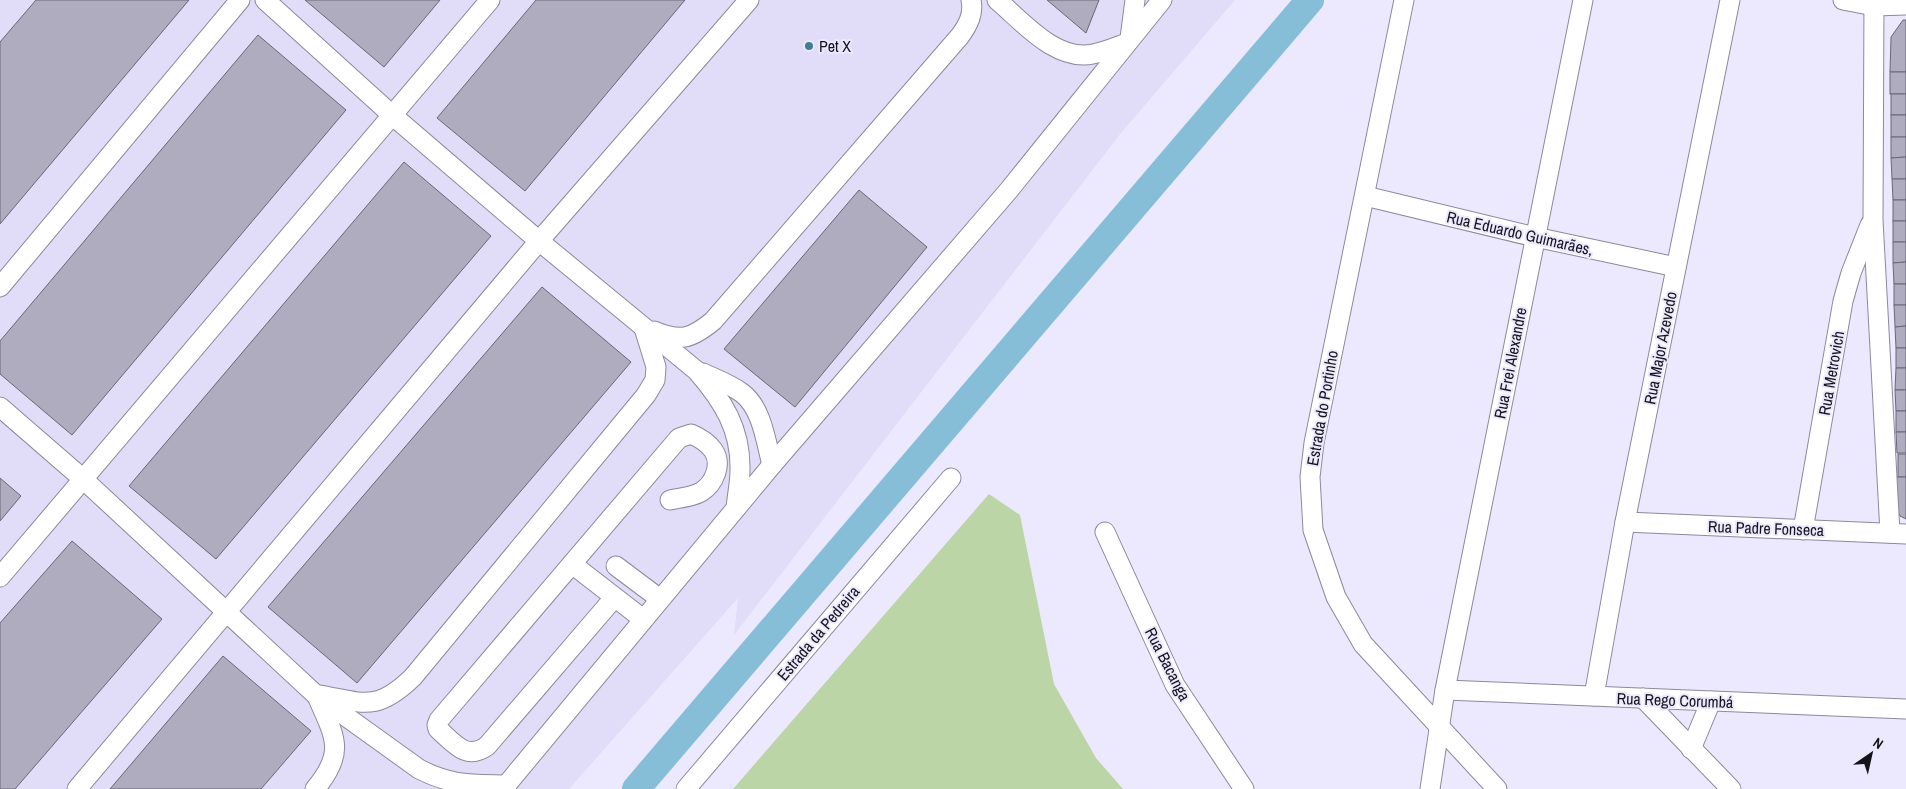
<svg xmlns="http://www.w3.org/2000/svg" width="1906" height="789" font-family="'Archivo Narrow',sans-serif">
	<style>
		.built { fill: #e1dcf8 }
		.green { fill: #bcd5a7 }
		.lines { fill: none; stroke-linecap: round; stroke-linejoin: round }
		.river { stroke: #86bed8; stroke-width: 28 }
		.building { fill: #afacbf; stroke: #696778 }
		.minor-casing { stroke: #8c899c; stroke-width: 21 }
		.minor { stroke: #fff; stroke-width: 19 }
		.poi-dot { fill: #3f7f93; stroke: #ece9fe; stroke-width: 2 }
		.labels { text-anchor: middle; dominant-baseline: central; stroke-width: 4; stroke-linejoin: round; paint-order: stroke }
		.poi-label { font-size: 16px; fill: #14131a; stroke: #ece9fe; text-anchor: start }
		.street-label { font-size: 16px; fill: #14131a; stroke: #ece9fe }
	</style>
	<rect width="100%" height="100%" fill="#ece9fe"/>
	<polygon class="built" points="0,0 1235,0 1121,133 734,635 738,598 569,789 0,789"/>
	<polygon class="green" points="989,494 1020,515 1054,684 1096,758 1123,789 733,789"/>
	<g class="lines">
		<polyline class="river" points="636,789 1310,0"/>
	</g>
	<g class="building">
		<polygon points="36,0 189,0 0,224 0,42"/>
		<polygon points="305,0 440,0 384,67"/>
		<polygon points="536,0 685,0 525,191 437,118"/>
		<polygon points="1047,0 1099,0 1086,33"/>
		<polygon points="1903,20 1906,20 1906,72 1890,72 1891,37"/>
		<polygon points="258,35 346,110 72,435 0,374 0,341"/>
		<rect x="1890" y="72" width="16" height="22"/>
		<rect x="1891" y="94" width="15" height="21"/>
		<rect x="1891" y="115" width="15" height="22"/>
		<polygon points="1891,137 1906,137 1906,157 1891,158"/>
		<polygon points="1906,157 1906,179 1892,179 1891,158"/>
		<polygon points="404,162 491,236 216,559 129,486"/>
		<polygon points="1892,179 1906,179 1906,200 1893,200"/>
		<polygon points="859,190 927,247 795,407 724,349"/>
		<rect x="1893" y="200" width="13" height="21"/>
		<rect x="1893" y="221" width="13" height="21"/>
		<polygon points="1893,242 1906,242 1906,262 1893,263"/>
		<polygon points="1906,262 1906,284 1894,284 1893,263"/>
		<rect x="1894" y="284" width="12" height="21"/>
		<polygon points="542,287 631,362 357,683 268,607"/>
		<polygon points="1894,305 1906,305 1906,326 1895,327"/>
		<polygon points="1906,326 1906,348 1896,348 1895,327"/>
		<rect x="1896" y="348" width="10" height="20"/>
		<polygon points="1896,368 1906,368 1906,390 1895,390"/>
		<polygon points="1895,390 1906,390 1906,411 1896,411"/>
		<rect x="1896" y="411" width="10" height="21"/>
		<polygon points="1896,432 1906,432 1906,453 1897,453"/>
		<rect x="1898" y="454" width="8" height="23"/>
		<polygon points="1896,477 1906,477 1906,519 1900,516 1897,509"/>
		<polygon points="0,478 21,496 0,521"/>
		<polygon points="72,541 162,619 15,789 0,789 0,623"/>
		<polygon points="223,656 311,731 261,789 110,789"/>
	</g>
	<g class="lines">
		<g class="minor-casing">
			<g id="minor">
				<path d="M265 0 392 115 539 241 697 371C723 401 741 429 740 470 740 483 737 496 736 508"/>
				<path d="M997 0C1023 22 1056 62 1093 54 1104 52 1116 47 1127 43"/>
				<polyline points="1404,0 1314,443 1310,477 1313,530 1336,597 1363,644 1497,789"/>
				<polyline points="1843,0 1874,6 1906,5"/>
				<polyline points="1874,0 1873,220 1890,533"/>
				<polyline points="1130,38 1135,0"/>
				<polyline points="1365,196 1535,237 1676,267"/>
				<polyline points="0,287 240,0"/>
				<path d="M654 331C681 342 691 339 713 321L960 36C968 25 974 14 971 0"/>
				<path d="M703 373C716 379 730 384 742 393 762 408 766 442 772 465"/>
				<path d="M0 407 83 479 316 695 419 769C452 786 471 784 507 785"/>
				<polyline points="1625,522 1906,534"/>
				<polyline points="1803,530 1843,301 1851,273 1870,225"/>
				<polyline points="1105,532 1175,685 1244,789"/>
				<polyline points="572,564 643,619"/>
				<polyline points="616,566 660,599"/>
				<polyline points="0,577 490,0"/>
				<path d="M614 598 487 746C466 761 454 743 438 729L437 725 439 720 679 438 691 434C698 437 708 443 713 450 723 464 714 484 701 492 692 497 680 498 670 500"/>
				<polyline points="1445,690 1906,709"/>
				<path d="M320 695C364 703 377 712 413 677L646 395 655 380 656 367 644 328"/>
				<polyline points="1594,696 1625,522 1730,0"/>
				<polyline points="1643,698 1731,789"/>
				<polyline points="1691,749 1711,701"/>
				<polyline points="77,789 539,241 749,0"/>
				<path d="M315 789C347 751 334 736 317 696"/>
				<polyline points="503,789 772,465 1009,190 1162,0"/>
				<polyline points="686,789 951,478"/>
				<polyline points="1430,789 1445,690 1583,0"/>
			</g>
		</g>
		<use href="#minor" class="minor"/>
	</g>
	<circle class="poi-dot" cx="809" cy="46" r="5"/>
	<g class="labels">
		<g class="poi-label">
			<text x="819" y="46">Pet X</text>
		</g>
		<g class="street-label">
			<text transform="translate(1520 233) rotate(13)">Rua Eduardo Guimarães,</text>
			<text transform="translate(1660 348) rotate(-79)">Rua Major Azevedo</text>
			<text transform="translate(1510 363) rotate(-79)">Rua Frei Alexandre</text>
			<text transform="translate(1831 373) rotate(-80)">Rua Metrovich</text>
			<text transform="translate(1322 408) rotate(-80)">Estrada do Portinho</text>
			<text transform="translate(1766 528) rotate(2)">Rua Padre Fonseca</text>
			<text transform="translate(818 633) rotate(-50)">Estrada da Pedreira</text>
			<text transform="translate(1168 664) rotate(63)">Rua Bacanga</text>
			<text transform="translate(1675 700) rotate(2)">Rua Rego Corumbá</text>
		</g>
	</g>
	<g transform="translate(1871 754) rotate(34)" stroke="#ece9fe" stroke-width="4" paint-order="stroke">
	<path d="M0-4L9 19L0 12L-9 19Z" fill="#14131a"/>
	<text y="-8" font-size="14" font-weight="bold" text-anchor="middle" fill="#14131a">N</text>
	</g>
</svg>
